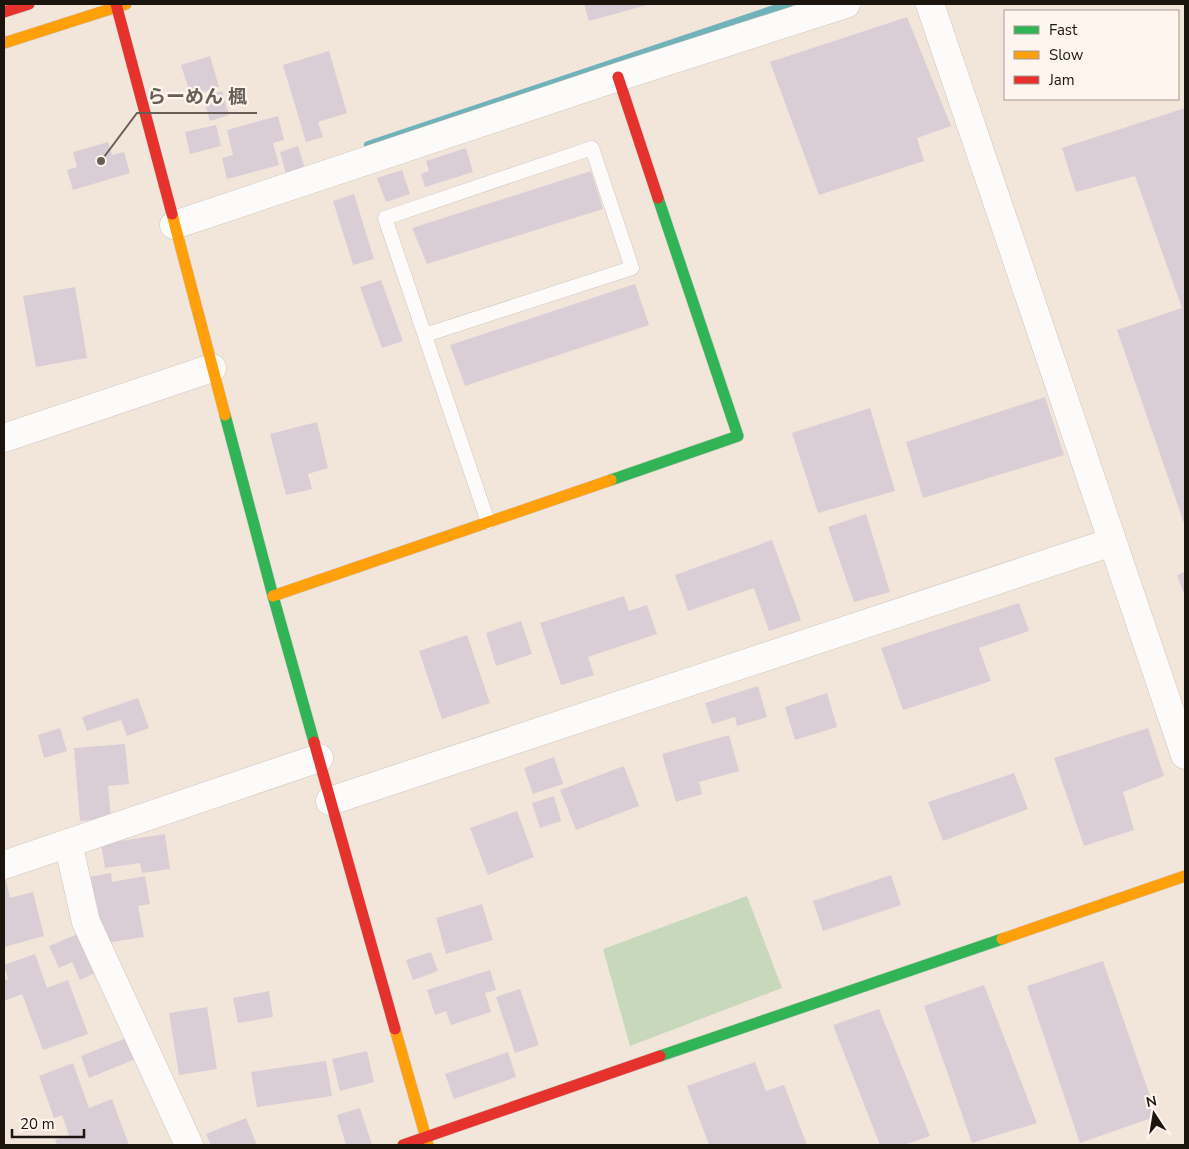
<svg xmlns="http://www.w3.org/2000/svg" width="1189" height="1149" font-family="'Nunito Sans','Noto Sans JP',sans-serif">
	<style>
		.green { fill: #c8d8bb }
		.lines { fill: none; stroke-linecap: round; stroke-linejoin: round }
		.stream { stroke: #6fb2b9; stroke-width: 8 }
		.building { fill: #daced6 }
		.lane-casing { stroke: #cec5bd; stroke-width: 15 }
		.street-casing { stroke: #cec5bd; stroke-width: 29 }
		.fast-casing { stroke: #cec5bd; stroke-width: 12 }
		.slow-casing { stroke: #cec5bd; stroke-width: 12 }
		.jam-casing { stroke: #cec5bd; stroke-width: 12 }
		.lane { stroke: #fdfbfa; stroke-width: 14 }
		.street { stroke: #fdfbfa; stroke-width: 28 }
		.fast { stroke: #30b455; stroke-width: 11 }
		.slow { stroke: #ff9f0a; stroke-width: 11 }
		.jam { stroke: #e5322d; stroke-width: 11 }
		.leader { fill: none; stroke: #675e56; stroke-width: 2 }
		.callout-dot { fill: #675e56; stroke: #fef6ee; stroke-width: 2 }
		.callout-label { font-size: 19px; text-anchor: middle; font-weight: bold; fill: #675e56; stroke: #fef6ee; stroke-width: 4.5; stroke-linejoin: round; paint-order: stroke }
	</style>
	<rect width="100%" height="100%" fill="#f2e6db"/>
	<polygon class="green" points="747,896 782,988 630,1046 603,949"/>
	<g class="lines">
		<polyline class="stream" points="368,145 789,4"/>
	</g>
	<g class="building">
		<polygon points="584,4 651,4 589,21"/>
		<polygon points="907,17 951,126 917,138 924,161 819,195 770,62"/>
		<polygon points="329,51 347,113 318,122 323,137 306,142 283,65"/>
		<polygon points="210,56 219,87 191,96 181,65"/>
		<polygon points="222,91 229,115 210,121 203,97"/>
		<polygon points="1185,108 1185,526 1117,330 1182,308 1135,176 1076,192 1062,148"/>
		<polygon points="278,116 284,140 273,143 279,165 227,179 222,158 233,155 227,130"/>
		<polygon points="216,125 221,146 190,154 185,132"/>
		<polygon points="108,142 112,155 124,152 130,173 73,190 67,170 77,167 73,152"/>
		<polygon points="298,146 305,169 286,174 280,152"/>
		<polygon points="466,148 473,172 425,187 421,174 429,171 426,161"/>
		<polygon points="402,170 410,194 386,202 377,178"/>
		<polygon points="591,171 603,209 427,264 412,228"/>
		<polygon points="354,194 374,259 353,265 333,201"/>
		<polygon points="381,280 403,341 382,348 360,287"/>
		<polygon points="635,284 649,325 465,386 450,345"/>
		<polygon points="75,287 87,358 36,367 23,296"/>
		<polygon points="1045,397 1064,455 923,498 906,442"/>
		<polygon points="870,408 895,491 818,513 792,433"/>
		<polygon points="317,422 328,468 308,474 312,489 286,495 270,434"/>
		<polygon points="866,514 890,592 854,602 828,527"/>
		<polygon points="772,540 801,620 769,631 754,588 688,611 675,575"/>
		<polygon points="1185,572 1185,597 1177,575"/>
		<polygon points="624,596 629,611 647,605 657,634 588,657 594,675 561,685 540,623"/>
		<polygon points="1019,603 1029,631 979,648 991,681 903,710 881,648"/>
		<polygon points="521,621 532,654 496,666 486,633"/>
		<polygon points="467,635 490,703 442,719 419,651"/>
		<polygon points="758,686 767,717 737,726 735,717 712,724 705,703"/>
		<polygon points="827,693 837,727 795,740 785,707"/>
		<polygon points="138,698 149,728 127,736 121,720 87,731 82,717"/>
		<polygon points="60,728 67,751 44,758 38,735"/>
		<polygon points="1148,728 1164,776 1123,792 1134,830 1084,846 1054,758"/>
		<polygon points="729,735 739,771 699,782 702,794 676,802 662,754"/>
		<polygon points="125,744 129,784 108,786 111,818 80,821 74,748"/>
		<polygon points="554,757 563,784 533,794 524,768"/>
		<polygon points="624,766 639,806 576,830 560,790"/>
		<polygon points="1014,773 1028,809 943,841 928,802"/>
		<polygon points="554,796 561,821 540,828 532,803"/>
		<polygon points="517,811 534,857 488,875 470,828"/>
		<polygon points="165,834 170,869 142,873 140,863 105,868 101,844"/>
		<polygon points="111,873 112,882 145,876 150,904 138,906 144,937 106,943 103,924 95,920 88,877"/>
		<polygon points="891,875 901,905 823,931 813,901"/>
		<polygon points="6,880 10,898 33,892 44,936 4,947 4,881"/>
		<polygon points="482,904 493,940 446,954 436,918"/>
		<polygon points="80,933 97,972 80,980 72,962 59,968 49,946"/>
		<polygon points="431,952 438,971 413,980 406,960"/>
		<polygon points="35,954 47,988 68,980 88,1034 43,1050 22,994 4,1001 4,980 8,979 4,965"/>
		<polygon points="1103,961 1157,1116 1080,1143 1027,986"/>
		<polygon points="490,970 496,990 485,993 491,1012 451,1025 446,1011 435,1015 427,990"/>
		<polygon points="984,985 1037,1123 972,1143 924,1006"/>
		<polygon points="520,989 539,1045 515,1053 496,997"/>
		<polygon points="269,991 273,1017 238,1023 233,998"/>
		<polygon points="207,1007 217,1069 179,1075 169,1013"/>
		<polygon points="879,1009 930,1136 904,1145 880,1145 833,1025"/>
		<polygon points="129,1037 138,1058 89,1078 81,1056"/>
		<polygon points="367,1051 374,1082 340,1091 332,1059"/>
		<polygon points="508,1052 516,1077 454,1099 445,1074"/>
		<polygon points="326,1061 332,1096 257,1107 251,1072"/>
		<polygon points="755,1062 766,1091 784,1085 807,1145 709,1145 687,1086"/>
		<polygon points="73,1063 89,1108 112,1099 129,1145 57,1145 55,1140 69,1135 62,1115 54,1118 39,1076"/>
		<polygon points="360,1108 372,1145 346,1145 337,1115"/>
		<polygon points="246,1118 257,1145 211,1145 206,1134"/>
	</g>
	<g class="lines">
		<g class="lane-casing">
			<polyline id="lane" points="425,335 632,268 592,148 385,218 488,522"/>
		</g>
		<g class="street-casing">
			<g id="street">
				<polyline points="930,4 1185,755"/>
				<polyline points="174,225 618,77 846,4"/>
				<polyline points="4,438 212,368"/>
				<polyline points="330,801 1112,542"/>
				<polyline points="68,843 86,922 189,1145"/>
				<polyline points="4,865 319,758"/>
			</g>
		</g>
		<g class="fast-casing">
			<g id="fast">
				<polyline points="225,415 273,596 314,742"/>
				<polyline points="611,480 738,436 658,198"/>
				<polyline points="660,1056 1002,939"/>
			</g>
		</g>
		<g class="slow-casing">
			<g id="slow">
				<polyline points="4,43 126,4"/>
				<polyline points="172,214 225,415"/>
				<polyline points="273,596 611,480"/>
				<polyline points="1002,939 1185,876"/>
				<polyline points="395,1029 428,1145"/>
			</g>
		</g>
		<g class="jam-casing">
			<g id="jam">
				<polyline points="116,4 172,214"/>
				<polyline points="4,12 29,4"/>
				<polyline points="618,77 658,198"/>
				<polyline points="314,742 395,1029"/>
				<polyline points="403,1145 660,1056"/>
			</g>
		</g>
		<use href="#lane" class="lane"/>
		<use href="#street" class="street"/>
		<use href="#fast" class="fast"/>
		<use href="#slow" class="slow"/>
		<use href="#jam" class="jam"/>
	</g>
	<path class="leader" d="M101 161L137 113H257"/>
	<circle class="callout-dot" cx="101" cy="161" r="5"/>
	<g class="callout-label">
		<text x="197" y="103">らーめん 楓</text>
	</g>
	<rect width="1189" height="1149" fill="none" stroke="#1c150e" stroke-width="10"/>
	<rect x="1004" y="10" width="175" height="90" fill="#fef6ee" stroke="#a49c94"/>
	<rect x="1014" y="26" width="25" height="8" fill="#30b455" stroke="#a49c94"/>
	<text x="1049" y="35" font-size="15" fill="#1c150e">Fast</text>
	<rect x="1014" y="51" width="25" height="8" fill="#ff9f0a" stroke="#a49c94"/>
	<text x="1049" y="60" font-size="15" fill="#1c150e">Slow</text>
	<rect x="1014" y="76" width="25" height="8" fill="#e5322d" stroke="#a49c94"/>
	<text x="1049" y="85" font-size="15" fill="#1c150e">Jam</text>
	<g transform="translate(1154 1114) rotate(348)" stroke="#fef6ee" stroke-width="4" paint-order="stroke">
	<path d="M0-4L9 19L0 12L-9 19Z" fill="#1c150e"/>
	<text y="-8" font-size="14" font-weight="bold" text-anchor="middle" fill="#1c150e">N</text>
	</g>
	<path d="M12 1129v8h72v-8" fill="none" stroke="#1c150e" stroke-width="2.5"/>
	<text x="20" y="1129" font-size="15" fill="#1c150e" stroke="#fef6ee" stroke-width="4" paint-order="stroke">20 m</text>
</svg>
